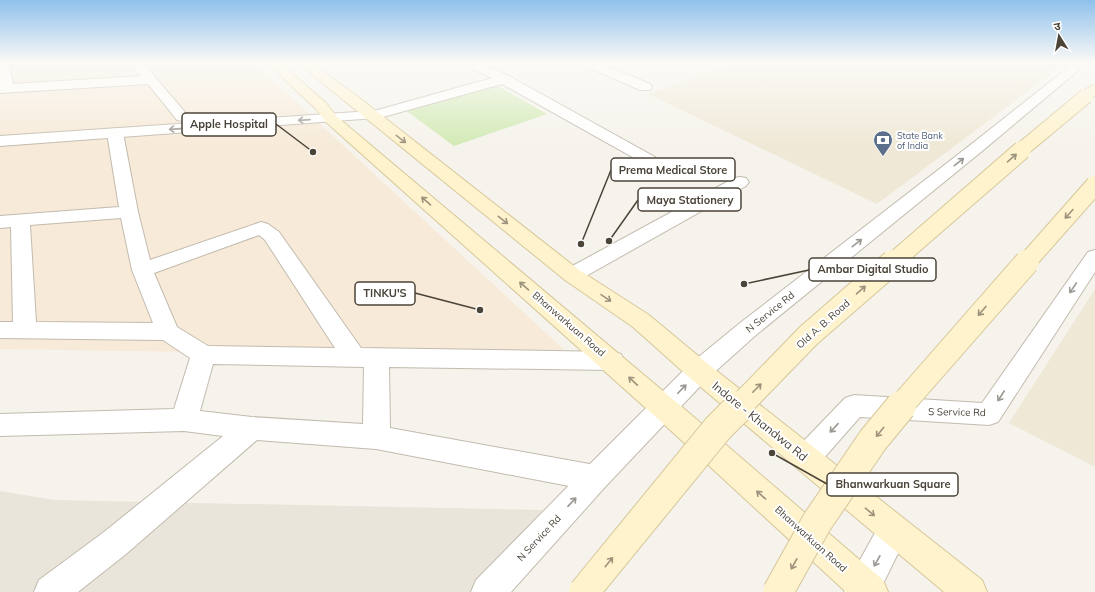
<svg xmlns="http://www.w3.org/2000/svg" width="1095" height="592" font-family="Mulish,'Noto Sans Devanagari',sans-serif">
	<style>
		.residential { fill: #eae5da }
		.commercial { fill: #f7ead8 }
		.education { fill: #efe8d6 }
		.green { fill: #d2eab5 }
		.lines { fill: none; stroke-linecap: round; stroke-linejoin: round }
		.minor-casing { stroke: #c2bbae; stroke-width: 2 }
		.tertiary-casing { stroke: #c2bbae; stroke-width: 2 }
		.secondary-casing { stroke: #d6c79b; stroke-width: 2 }
		.minor { fill: #fff; fill-rule: evenodd }
		.tertiary { fill: #fff; fill-rule: evenodd }
		.secondary { fill: #fff3cd; fill-rule: evenodd }
		.secondary-bridge-far3-casing { stroke: #d6c79b; stroke-width: 16; stroke-linecap: butt }
		.secondary-bridge-far2-casing { stroke: #d6c79b; stroke-width: 20; stroke-linecap: butt }
		.secondary-bridge-far1-casing { stroke: #d6c79b; stroke-width: 26; stroke-linecap: butt }
		.secondary-bridge-casing { stroke: #d6c79b; stroke-width: 32; stroke-linecap: butt }
		.secondary-bridge-far3 { stroke: #fff3cd; stroke-width: 14 }
		.secondary-bridge-far2 { stroke: #fff3cd; stroke-width: 18 }
		.secondary-bridge-far1 { stroke: #fff3cd; stroke-width: 24 }
		.secondary-bridge { stroke: #fff3cd; stroke-width: 30 }
		.oneway { stroke: #9c9892 }
		.oneway2 { stroke: #9c937c }
		.labels { text-anchor: middle; dominant-baseline: central; stroke-width: 4; stroke-linejoin: round; paint-order: stroke }
		.far-service-label { font-size: 9px; fill: #4e5e75; stroke: #fff; text-anchor: start }
		.street-label { font-size: 10px; fill: #4b4439; stroke: #fff }
		.near-street-label { font-size: 12px; fill: #4b4439; stroke: #fff }
		.leader { fill: none; stroke: #4b4439; stroke-width: 1.5 }
		.callout-dot { fill: #4b4439; stroke: #fff; stroke-width: 1.5 }
		.callout { fill: #fff; stroke: #4b4439; stroke-width: 1.5 }
		.callout-label { font-size: 11px; text-anchor: middle; font-weight: bold; fill: #4b4439 }
	</style>
	<rect width="100%" height="100%" fill="#f6f3ec"/>
	<polygon class="residential" points="0,491 54,500 543,510 474,592 0,592"/>
	<polygon class="commercial" points="0,63 254,63 573,358 0,349"/>
	<g class="education">
		<polygon points="734,63 1066,63 877,204 648,94"/>
		<polygon points="1095,289 1095,467 1009,423"/>
	</g>
	<polygon class="green" points="489,81 547,114 454,146 401,107"/>
	<g class="lines">
		<g class="minor-casing">
			<g id="minor">
				<polygon points="0,63 9,63 13,84 141,76 131,63 143,63 189,117 187,120 182,121 177,120 148,84 0,93"/>
				<polygon points="464,63 480,63 509,76 655,157 657,160 655,163 649,165 643,163 502,84 372,120 367,119 365,116 367,113 492,78 466,66"/>
				<polygon points="583,63 599,63 650,84 652,87 650,90 640,90 585,66"/>
				<path d="M694 63H710L711 65 709 68C704 69 697 68 694 63Z"/>
				<path d="M115 128 120 130 123 133 138 212 150 260 261 222 268 224 279 232 361 348 612 352 621 354 624 361 621 368 612 370 389 367 390 428 595 465 605 469 610 478 605 487 595 491 376 449 257 440 126 554 78 592H34L39 580 104 532 223 436 184 431 0 436V414L174 409 190 358 163 340 0 338V322H13L11 227 0 228V216L119 207 107 133 110 130ZM121 218 132 270 153 323 36 322 30 225ZM259 235 265 240 335 348 208 346 177 327 154 273ZM213 364 364 367 363 424 252 417 200 411Z"/>
				<polygon points="740,177 746,178 749,182 746,186 579,280 572,282 565,280 561,275 565,270 734,178"/>
			</g>
		</g>
		<g class="tertiary-casing">
			<g id="tertiary">
				<polygon points="1074,63 1087,63 981,152 756,335 708,378 605,487 511,592 471,592 476,580 585,469 690,364 740,323 969,146"/>
				<polygon points="371,111 376,112 378,115 376,118 0,146 0,136"/>
				<polygon points="1095,250 1095,272 998,422 989,425 860,417 816,467 806,470 796,467 792,458 796,449 845,398 854,395 982,403 1088,252"/>
				<polygon points="893,516 904,520 909,531 879,592 844,592 849,580 882,520"/>
			</g>
		</g>
		<g class="secondary-casing">
			<g id="secondary">
				<polygon points="267,63 280,63 326,103 336,116 688,412 883,580 888,592 846,592 668,428 326,122 316,109"/>
				<polygon points="298,63 312,63 362,100 579,270 649,315 708,364 982,580 987,592 944,592 690,378 633,327 565,280"/>
				<path d="M1095 85V96L1086 100 1081 99 1079 96C1083 91 1089 86 1095 85Z"/>
			</g>
		</g>
		<use href="#minor" class="minor"/>
		<use href="#tertiary" class="tertiary"/>
		<use href="#secondary" class="secondary"/>
		<g class="secondary-bridge-far3-casing">
			<polyline id="secondary-bridge-far3" points="1020,151 1086,96"/>
		</g>
		<g class="secondary-bridge-far2-casing">
			<g id="secondary-bridge-far2">
				<polyline points="892,263 1022,150"/>
				<polyline points="1026,263 1095,185"/>
			</g>
		</g>
		<g class="secondary-bridge-far1-casing">
			<g id="secondary-bridge-far1">
				<polyline points="739,407 809,335 893,262"/>
				<polyline points="900,407 1027,262"/>
			</g>
		</g>
		<g class="secondary-bridge-casing">
			<g id="secondary-bridge">
				<polyline points="584,592 718,428 740,406"/>
				<polyline points="778,592 817,522 873,440 901,406"/>
			</g>
		</g>
		<use href="#secondary-bridge-far3" class="secondary-bridge-far3"/>
		<use href="#secondary-bridge-far2" class="secondary-bridge-far2"/>
		<use href="#secondary-bridge-far1" class="secondary-bridge-far1"/>
		<use href="#secondary-bridge" class="secondary-bridge"/>
	</g>
	<defs><path id="oneway-shaft" d="M-6 0H5M1.5-3L5.5 0L1.5 3" fill="none" stroke-width="1.6" stroke-linecap="round" stroke-linejoin="round"/></defs>
	<g class="oneway">
		<use href="#oneway-shaft" transform="translate(304 120) rotate(176)"/>
		<use href="#oneway-shaft" transform="translate(175 129) rotate(176)"/>
		<use href="#oneway-shaft" transform="translate(959 162) rotate(-38)"/>
		<use href="#oneway-shaft" transform="translate(857 243) rotate(-38)"/>
		<use href="#oneway-shaft" transform="translate(1073 288) rotate(124)"/>
		<use href="#oneway-shaft" transform="translate(682 389) rotate(-46)"/>
		<use href="#oneway-shaft" transform="translate(1001 396) rotate(123)"/>
		<use href="#oneway-shaft" transform="translate(834 428) rotate(133)"/>
		<use href="#oneway-shaft" transform="translate(572 502) rotate(-47)"/>
		<use href="#oneway-shaft" transform="translate(877 561) rotate(119)"/>
	</g>
	<g class="oneway2">
		<use href="#oneway-shaft" transform="translate(401 139) rotate(38)"/>
		<use href="#oneway-shaft" transform="translate(1012 158) rotate(-41)"/>
		<use href="#oneway-shaft" transform="translate(426 201) rotate(-139)"/>
		<use href="#oneway-shaft" transform="translate(1069 214) rotate(132)"/>
		<use href="#oneway-shaft" transform="translate(503 220) rotate(38)"/>
		<use href="#oneway-shaft" transform="translate(524 286) rotate(-139)"/>
		<use href="#oneway-shaft" transform="translate(861 290) rotate(-41)"/>
		<use href="#oneway-shaft" transform="translate(606 298) rotate(34)"/>
		<use href="#oneway-shaft" transform="translate(982 311) rotate(131)"/>
		<use href="#oneway-shaft" transform="translate(633 381) rotate(-137)"/>
		<use href="#oneway-shaft" transform="translate(757 388) rotate(-45)"/>
		<use href="#oneway-shaft" transform="translate(880 432) rotate(129)"/>
		<use href="#oneway-shaft" transform="translate(761 495) rotate(-139)"/>
		<use href="#oneway-shaft" transform="translate(870 512) rotate(40)"/>
		<use href="#oneway-shaft" transform="translate(609 562) rotate(-51)"/>
		<use href="#oneway-shaft" transform="translate(794 564) rotate(119)"/>
	</g>
	<linearGradient id="sky" x2="0" y2="1"><stop stop-color="#8fc1ec"/><stop offset="0.43" stop-color="#fbfaf6"/><stop offset="1" stop-color="#fbfaf6" stop-opacity="0"/></linearGradient>
	<rect width="1095" height="146" fill="url(#sky)"/>
	<defs>
		<g id="bank-pin" transform="scale(1)"><path d="M0 17L-7.5 6A9.5 9.5 0 1 1 7.5 6Z" fill="#5c6f8a" stroke="#fff"/><path d="M-6-4H6V4H-6ZM0-2.3a2.3 2.3 0 1 0 0 4.6a2.3 2.3 0 1 0 0-4.6Z" fill="#fff"/></g>
	</defs>
	<g fill-rule="evenodd">
		<use href="#bank-pin" x="883" y="140"/>
	</g>
	<g class="labels">
		<g class="far-service-label">
			<text x="897" y="135">State Bank<tspan x="897" dy="10">of India</tspan></text>
		</g>
		<g class="street-label">
			<text transform="translate(770 312) rotate(-39)">N Service Rd</text>
			<text transform="translate(569 324) rotate(41)">Bhanwarkuan Road</text>
			<text transform="translate(823 324) rotate(-42)">Old A. B. Road</text>
			<text transform="translate(957 412) rotate(1)">S Service Rd</text>
			<text transform="translate(539 538) rotate(-47)">N Service Rd</text>
			<text transform="translate(811 539) rotate(42)">Bhanwarkuan Road</text>
		</g>
		<g class="near-street-label">
			<text transform="translate(760 421) rotate(39)">Indore - Khandwa Rd</text>
		</g>
	</g>
	<path class="leader" d="M313 152L276 124M581 244L611 170M609 241L638 200M744 284L809 270M480 310L415 293M772 453L827 484"/>
	<g class="callout-dot">
		<circle cx="313" cy="152" r="4"/>
		<circle cx="581" cy="244" r="4"/>
		<circle cx="609" cy="241" r="4"/>
		<circle cx="744" cy="284" r="4"/>
		<circle cx="480" cy="310" r="4"/>
		<circle cx="772" cy="453" r="4"/>
	</g>
	<g class="callout">
		<rect x="182" y="113" width="94" height="23" rx="4"/>
		<rect x="611" y="158" width="124" height="23" rx="4"/>
		<rect x="638" y="188" width="103" height="23" rx="4"/>
		<rect x="809" y="258" width="127" height="23" rx="4"/>
		<rect x="355" y="282" width="60" height="23" rx="4"/>
		<rect x="827" y="473" width="131" height="23" rx="4"/>
	</g>
	<g class="callout-label">
		<text x="229" y="128">Apple Hospital</text>
		<text x="673" y="174">Prema Medical Store</text>
		<text x="690" y="204">Maya Stationery</text>
		<text x="873" y="273">Ambar Digital Studio</text>
		<text x="385" y="297">TINKU'S</text>
		<text x="893" y="488">Bhanwarkuan Square</text>
	</g>
	<g transform="translate(1059 36) rotate(349)" stroke="#ffffff" stroke-width="3" paint-order="stroke">
	<path d="M0-3L7 15L0 10L-7 15Z" fill="#4b4439"/>
	<text y="-6" font-size="11" font-weight="bold" text-anchor="middle" fill="#4b4439">उ</text>
	</g>
</svg>
